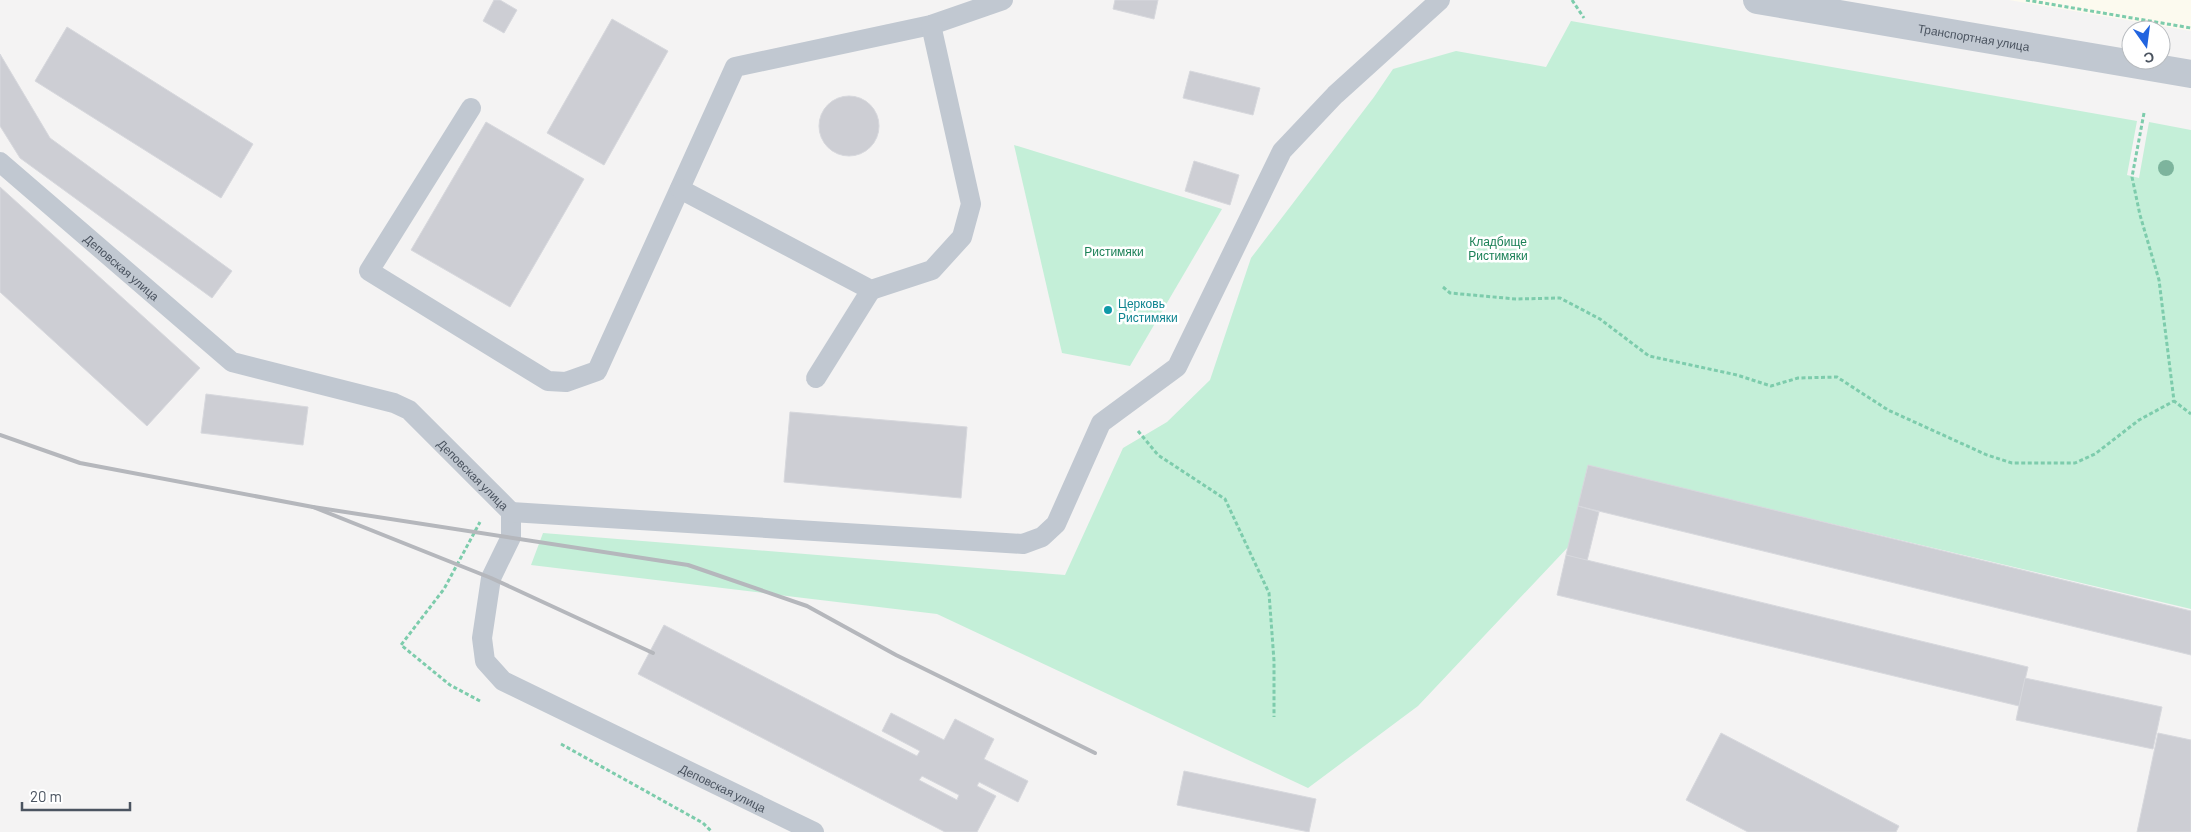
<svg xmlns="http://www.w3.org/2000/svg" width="2191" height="832" font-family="Barlow,sans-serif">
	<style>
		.commercial { fill: #fcfaef }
		.green { fill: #c4efd8 }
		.building { fill: #cdced4; stroke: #d7d8dd; fill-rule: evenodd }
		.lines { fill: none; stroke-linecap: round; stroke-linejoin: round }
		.path { stroke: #7dccac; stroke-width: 3; stroke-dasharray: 4 2.5; stroke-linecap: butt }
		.lane { stroke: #c1c8d1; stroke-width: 20 }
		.street { stroke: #c1c8d1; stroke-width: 28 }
		.rail { stroke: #b5b7bc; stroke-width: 4 }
		.tree { fill: #7db49d }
		.culture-dot { fill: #0f9aa8; stroke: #fff; stroke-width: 2 }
		.labels { text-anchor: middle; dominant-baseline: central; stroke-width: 5; stroke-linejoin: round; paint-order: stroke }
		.street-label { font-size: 12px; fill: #4b5460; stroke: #fff }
		.park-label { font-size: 12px; fill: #1b8157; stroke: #fff }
		.culture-label { font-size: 12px; fill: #0d838f; stroke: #fff; text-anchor: start }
	</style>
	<rect width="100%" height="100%" fill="#f4f3f3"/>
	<polygon class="commercial" points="2009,0 2191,0 2191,31"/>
	<g class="green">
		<polygon points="1571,21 2137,121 2127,175 2139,178 2149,122 2191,130 2191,609 1588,466 1570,545 1418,706 1308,788 937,614 531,565 543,533 1065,575 1123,448 1167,422 1210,380 1251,258 1374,97 1393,69 1456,51 1546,67"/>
		<polygon points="1014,145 1222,209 1130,366 1062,353"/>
	</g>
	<g class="building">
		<polygon points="494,0 500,0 517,10 504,33 483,21"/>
		<polygon points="1115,0 1158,0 1154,19 1113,9"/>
		<polygon points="612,19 668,51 604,165 547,133"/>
		<polygon points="67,27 253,144 221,198 35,81"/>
		<polygon points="0,54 50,138 232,271 212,298 20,158 0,126"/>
		<polygon points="1190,71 1260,88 1253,115 1183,98"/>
		<circle cx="849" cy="126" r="30"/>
		<polygon points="486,122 584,179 510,307 411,250"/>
		<polygon points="1194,161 1239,175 1230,205 1185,191"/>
		<polygon points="0,187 200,368 147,426 0,292"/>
		<polygon points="206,394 308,407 303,445 201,433"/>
		<polygon points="790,412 967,427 961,498 784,482"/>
		<polygon points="1588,465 2191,611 2191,655 1578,506"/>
		<polygon points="1578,506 1599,512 1587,561 1566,555"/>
		<polygon points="1566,555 2028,667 2019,706 1557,595"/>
		<path d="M664 625 917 756 920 751 882 731 891 713 944 740 955 719 994 739 984 759 1028 781 1018 802 979 782 977 786 996 796 977 832H945L638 674ZM922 776 959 795 957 800 919 780Z"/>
		<polygon points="2025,678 2162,707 2153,749 2016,720"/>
		<polygon points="1721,733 1899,826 1896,832 1748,832 1686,800"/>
		<polygon points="2158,733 2191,740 2191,832 2137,832"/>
		<polygon points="1184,771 1316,799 1309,832 1177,805"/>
	</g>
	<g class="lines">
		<g class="path">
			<polyline points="1572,0 1584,18"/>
			<polyline points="2026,0 2191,28"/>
			<polyline points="2144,113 2132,177 2140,215 2159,280 2174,401 2191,414"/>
			<polyline points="1443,287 1450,293 1516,299 1560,298 1600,319 1649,356 1737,375 1771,386 1798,378 1837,377 1888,410 1987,455 2012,463 2075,463 2095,454 2139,420 2174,401"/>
			<polyline points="1138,431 1158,455 1225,499 1269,593 1274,661 1274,717"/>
			<polyline points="480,701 450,685 401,645 444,589 480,522"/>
			<polyline points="561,744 703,823 712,832"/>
		</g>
		<g class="lane">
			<polyline points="471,108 369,271 548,381 566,382 597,371 735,67 931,25 1003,0"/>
			<path id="s1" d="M0 162 232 362 394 403 409 410 511 512V537L491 578 482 638 485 661 503 681 814 832"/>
			<polyline points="680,189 871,290 932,270 962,237 971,204 931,25"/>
			<polyline points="816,378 871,290"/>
			<polyline points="511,512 1023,544 1042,537 1056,524 1101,423 1177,367 1282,151 1335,95 1440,0"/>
		</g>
		<path class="street" id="s2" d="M1757 0 2191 74"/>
		<g class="rail">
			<polyline points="0,435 80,463 313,507 491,578 653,653"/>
			<polyline points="313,507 688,565 807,606 896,655 1095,753"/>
		</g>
	</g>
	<circle class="tree" cx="2166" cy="168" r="8"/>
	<circle class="culture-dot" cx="1108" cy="310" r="5"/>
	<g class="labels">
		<g class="street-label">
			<text stroke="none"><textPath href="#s2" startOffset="220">Транспортная улица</textPath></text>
			<text stroke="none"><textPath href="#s1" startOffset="161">Деповская улица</textPath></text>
			<text stroke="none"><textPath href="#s1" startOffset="581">Деповская улица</textPath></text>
			<text stroke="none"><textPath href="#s1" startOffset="1060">Деповская улица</textPath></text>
		</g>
		<g class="park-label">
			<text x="1498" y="241">Кладбище<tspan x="1498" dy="14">Ристимяки</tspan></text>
			<text x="1114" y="251">Ристимяки</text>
		</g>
		<g class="culture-label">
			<text x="1118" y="303">Церковь<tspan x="1118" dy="14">Ристимяки</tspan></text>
		</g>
	</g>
	<g transform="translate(2146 45) rotate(166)"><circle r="24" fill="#ffffff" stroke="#b7bbbf"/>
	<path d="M0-4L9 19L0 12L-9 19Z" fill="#2264df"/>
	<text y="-8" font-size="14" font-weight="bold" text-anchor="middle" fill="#4b5460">С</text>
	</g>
	<path d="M22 802v8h108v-8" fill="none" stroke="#4b5460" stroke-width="2.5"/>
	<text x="30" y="802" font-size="15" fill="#4b5460" stroke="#ffffff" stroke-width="4" paint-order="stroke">20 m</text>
</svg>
